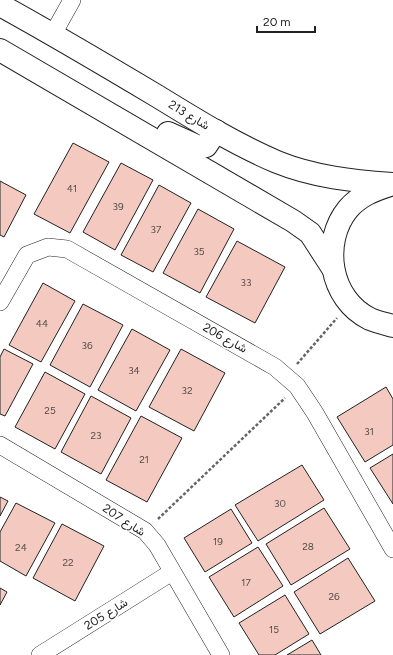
<svg xmlns="http://www.w3.org/2000/svg" width="393" height="655" font-family="Figtree,Vazirmatn,sans-serif">
	<style>
		.building { fill: #f3c9c0; stroke: #222 }
		.lines { fill: none; stroke-linecap: round; stroke-linejoin: round }
		.street-casing { stroke: #222; stroke-width: 18 }
		.secondary-casing { stroke: #222; stroke-width: 24 }
		.path { stroke: #646464; stroke-width: 2.5; stroke-dasharray: 3 2; stroke-linecap: butt }
		.street { stroke: #fff; stroke-width: 17 }
		.secondary { stroke: #fff; stroke-width: 22 }
		.labels { text-anchor: middle; dominant-baseline: central; stroke-width: 3; stroke-linejoin: round; paint-order: stroke }
		.number-label { font-size: 10px; fill: #564c4a }
		.street-label { font-size: 12px; fill: #222; stroke: #fff }
	</style>
	<rect width="100%" height="100%" fill="#fff"/>
	<g class="building">
		<polygon points="73,143 109,162 70,233 34,214"/>
		<polygon points="121,163 153,180 115,250 83,232"/>
		<polygon points="0,181 26,195 4,237 0,235"/>
		<polygon points="159,185 191,203 153,272 121,255"/>
		<polygon points="198,209 234,229 200,293 163,273"/>
		<polygon points="237,241 285,267 255,323 206,297"/>
		<polygon points="43,283 75,301 41,362 9,345"/>
		<polygon points="83,304 123,325 90,387 50,365"/>
		<polygon points="132,329 170,350 136,411 98,390"/>
		<polygon points="4,349 33,364 5,416 0,414 0,357"/>
		<polygon points="181,349 225,373 194,431 149,407"/>
		<polygon points="45,372 85,394 55,449 15,427"/>
		<polygon points="386,387 393,399 393,445 365,462 337,417"/>
		<polygon points="91,396 131,418 101,474 61,452"/>
		<polygon points="141,416 182,438 147,502 106,480"/>
		<polygon points="393,454 393,504 370,468"/>
		<polygon points="302,465 324,500 258,541 235,505"/>
		<polygon points="0,497 8,501 0,516"/>
		<polygon points="16,503 55,523 26,576 0,561 0,532"/>
		<polygon points="324,508 350,549 291,585 266,544"/>
		<polygon points="231,509 252,543 205,572 184,538"/>
		<polygon points="62,524 104,546 75,601 33,578"/>
		<polygon points="258,547 283,586 234,617 209,577"/>
		<polygon points="348,558 375,601 320,634 294,592"/>
		<polygon points="0,588 7,592 0,605"/>
		<polygon points="285,595 309,634 275,655 259,655 239,623"/>
		<polygon points="312,640 321,655 287,655"/>
	</g>
	<g class="lines">
		<g class="street-casing">
			<g id="street">
				<polyline points="53,34 72,0"/>
				<polyline points="0,302 27,255 48,247 67,249 275,367 297,386 315,413 393,549"/>
				<polyline points="0,445 145,531 157,545 221,655"/>
				<polyline points="40,655 172,572"/>
			</g>
		</g>
		<g class="secondary-casing">
			<g id="secondary">
				<path d="M0 5C53 34 105 65 157 96 196 120 235 144 277 162 314 177 353 181 392 184"/>
				<polyline points="0,50 293,221 310,233 332,267"/>
				<polyline points="168,133 199,147 206,146 216,131"/>
				<path d="M390 185C374 190 359 196 348 209 321 242 329 299 370 319 377 322 386 324 393 326"/>
			</g>
		</g>
		<g class="path">
			<polyline points="297,364 337,318"/>
			<polyline points="158,519 285,398"/>
		</g>
		<use href="#street" class="street"/>
		<use href="#secondary" class="secondary"/>
	</g>
	<g class="labels">
		<g class="number-label">
			<text x="72" y="188">41</text>
			<text x="118" y="206">39</text>
			<text x="156" y="229">37</text>
			<text x="199" y="251">35</text>
			<text x="246" y="282">33</text>
			<text x="42" y="323">44</text>
			<text x="87" y="345">36</text>
			<text x="134" y="370">34</text>
			<text x="187" y="390">32</text>
			<text x="50" y="410">25</text>
			<text x="369" y="431">31</text>
			<text x="96" y="435">23</text>
			<text x="144" y="459">21</text>
			<text x="280" y="503">30</text>
			<text x="218" y="541">19</text>
			<text x="308" y="546">28</text>
			<text x="21" y="547">24</text>
			<text x="68" y="562">22</text>
			<text x="246" y="582">17</text>
			<text x="334" y="596">26</text>
			<text x="274" y="629">15</text>
		</g>
		<g class="street-label">
			<text transform="translate(189 115) rotate(31)">شارع 213</text>
			<text transform="translate(225 338) rotate(29)">شارع 206</text>
			<text transform="translate(124 520) rotate(33)">شارع 207</text>
			<text transform="translate(106 614) rotate(-32)">شارع 205</text>
		</g>
	</g>
	<path d="M257 26v6h58v-6" fill="none" stroke="#222222" stroke-width="2"/>
	<text x="263" y="26" font-size="12" fill="#222222" stroke="#ffffff" stroke-width="3" paint-order="stroke">20 m</text>
</svg>
